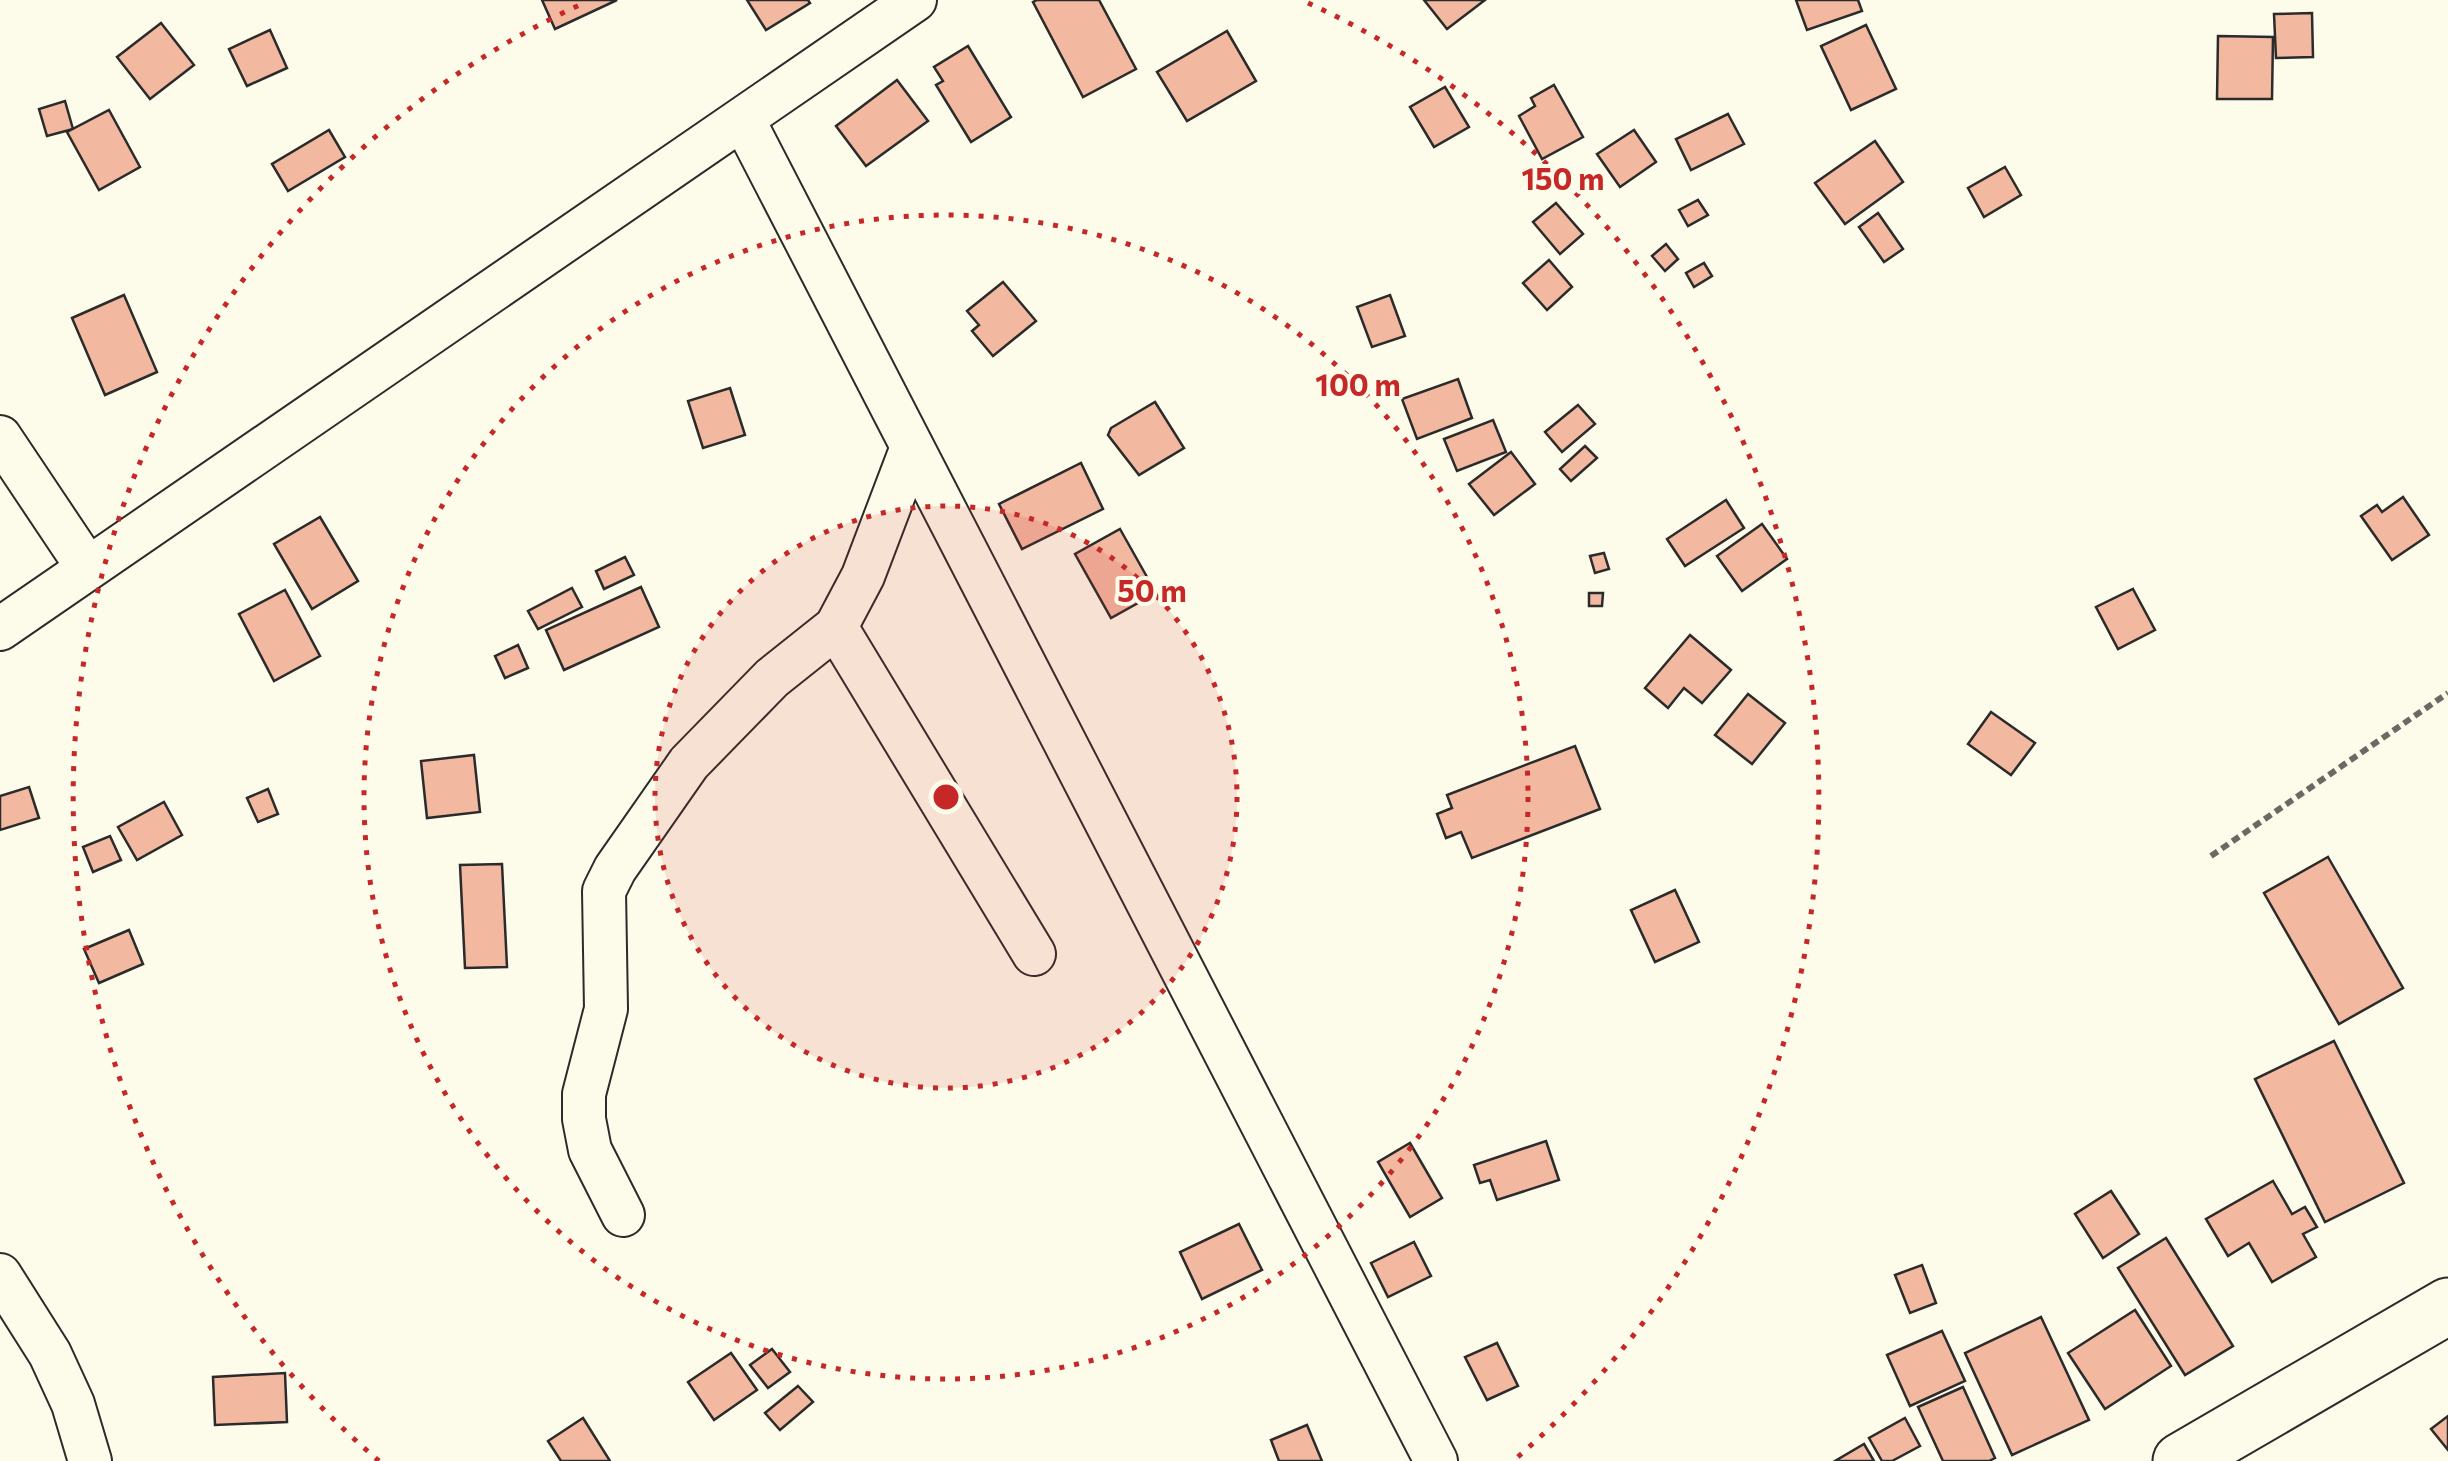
<svg xmlns="http://www.w3.org/2000/svg" width="2448" height="1461" font-family="Commissioner,sans-serif">
	<style>
		.building { fill: #f2b8a0; stroke: #2b2b2b; stroke-width: 2.5 }
		.lines { fill: none; stroke-linecap: round; stroke-linejoin: round }
		.minor-casing { stroke: #2b2b2b; stroke-width: 46 }
		.highway-casing { stroke: #2b2b2b; stroke-width: 59 }
		.path { stroke: #6a6964; stroke-width: 6; stroke-dasharray: 8 5; stroke-linecap: butt }
		.minor { stroke: #fdfbea; stroke-width: 42 }
		.highway { stroke: #fdfbea; stroke-width: 55 }
		.ring { fill: none; stroke: #c62828; stroke-width: 5; stroke-dasharray: 5 10 }
		.centre { fill: #c62828; stroke: #fdfbea; stroke-width: 5 }
		.ring-label { font-size: 30px; text-anchor: middle; font-weight: bold; fill: #c62828; stroke: #fdfbea; stroke-width: 8; stroke-linejoin: round; paint-order: stroke }
	</style>
	<rect width="100%" height="100%" fill="#fdfbea"/>
	<g class="building">
		<polygon points="542,0 617,0 555,29"/>
		<polygon points="747,0 808,0 810,3 766,30"/>
		<polygon points="1037,0 1099,0 1136,69 1083,97 1033,2"/>
		<polygon points="1424,0 1485,0 1447,29"/>
		<polygon points="1796,0 1858,0 1862,11 1807,30"/>
		<polygon points="2312,13 2313,57 2276,58 2274,14"/>
		<polygon points="161,23 194,65 150,99 117,57"/>
		<polygon points="1866,25 1896,89 1851,110 1821,46"/>
		<polygon points="270,30 287,68 247,86 229,49"/>
		<polygon points="1227,31 1256,81 1187,121 1157,72"/>
		<polygon points="2218,36 2273,37 2272,99 2217,99"/>
		<polygon points="968,46 1011,117 971,142 936,85 943,81 934,67"/>
		<polygon points="897,80 928,121 866,166 836,126"/>
		<polygon points="1554,85 1583,137 1542,159 1519,116 1535,106 1531,98"/>
		<polygon points="1445,87 1469,127 1434,147 1410,107"/>
		<polygon points="65,101 73,129 47,136 39,109"/>
		<polygon points="109,110 140,167 99,190 67,132"/>
		<polygon points="1728,114 1744,144 1691,170 1676,139"/>
		<polygon points="329,130 345,157 288,191 272,164"/>
		<polygon points="1634,130 1656,162 1620,187 1597,154"/>
		<polygon points="1875,141 1903,182 1845,224 1815,183"/>
		<polygon points="2005,167 2021,195 1984,217 1968,188"/>
		<polygon points="1698,200 1708,215 1688,226 1679,210"/>
		<polygon points="1556,203 1583,234 1560,254 1533,222"/>
		<polygon points="1878,213 1903,249 1884,262 1859,227"/>
		<polygon points="1666,244 1678,259 1665,271 1652,256"/>
		<polygon points="1549,260 1572,287 1547,310 1523,283"/>
		<polygon points="1704,263 1712,276 1694,287 1686,273"/>
		<polygon points="1003,282 1036,321 993,356 972,331 979,325 967,311"/>
		<polygon points="124,295 157,372 105,395 72,318"/>
		<polygon points="1390,295 1405,336 1372,347 1357,307"/>
		<polygon points="1458,379 1472,418 1417,439 1402,399"/>
		<polygon points="730,388 745,435 703,448 688,401"/>
		<polygon points="1155,402 1184,448 1139,475 1108,435 1111,428"/>
		<polygon points="1578,405 1595,424 1562,452 1545,432"/>
		<polygon points="1493,420 1506,452 1457,471 1444,439"/>
		<polygon points="1585,446 1597,458 1571,481 1560,469"/>
		<polygon points="1511,452 1535,484 1494,515 1469,484"/>
		<polygon points="1081,463 1103,509 1022,549 999,504"/>
		<polygon points="2403,497 2429,535 2392,560 2361,516 2377,505 2382,512"/>
		<polygon points="1726,500 1744,528 1685,566 1667,539"/>
		<polygon points="320,517 358,581 312,609 274,544"/>
		<polygon points="1762,524 1787,559 1742,591 1717,556"/>
		<polygon points="1120,529 1156,593 1111,618 1075,554"/>
		<polygon points="1604,553 1609,569 1595,573 1590,556"/>
		<polygon points="625,557 634,575 604,589 596,571"/>
		<polygon points="641,587 659,627 564,670 546,630"/>
		<polygon points="572,588 582,607 538,629 528,611"/>
		<polygon points="2133,589 2155,630 2118,649 2096,607"/>
		<polygon points="285,590 320,656 274,681 239,614"/>
		<polygon points="1589,593 1603,593 1602,606 1589,606"/>
		<polygon points="1690,635 1731,670 1702,703 1684,688 1668,708 1645,688"/>
		<polygon points="518,645 528,668 505,678 495,656"/>
		<polygon points="1748,694 1785,723 1752,764 1715,735"/>
		<polygon points="1991,712 2035,743 2011,775 1968,744"/>
		<polygon points="1575,746 1600,809 1472,858 1461,832 1446,838 1437,814 1452,808 1447,795"/>
		<polygon points="474,755 480,812 427,818 421,761"/>
		<polygon points="29,787 39,818 0,830 0,796"/>
		<polygon points="268,789 278,814 258,822 247,798"/>
		<polygon points="164,802 182,835 137,860 118,827"/>
		<polygon points="110,836 121,860 93,872 83,847"/>
		<polygon points="2328,857 2403,988 2339,1024 2264,893"/>
		<polygon points="502,864 507,967 465,968 460,865"/>
		<polygon points="1675,890 1699,942 1655,962 1631,910"/>
		<polygon points="129,930 143,964 99,983 84,949"/>
		<polygon points="2334,1041 2404,1183 2325,1222 2255,1079"/>
		<polygon points="1546,1141 1559,1180 1497,1200 1490,1180 1480,1183 1474,1165"/>
		<polygon points="1410,1143 1442,1198 1410,1217 1378,1162"/>
		<polygon points="2273,1181 2292,1214 2305,1207 2317,1227 2303,1234 2316,1257 2272,1282 2249,1243 2228,1256 2206,1219"/>
		<polygon points="2111,1191 2139,1234 2103,1258 2075,1214"/>
		<polygon points="1239,1224 1262,1270 1202,1299 1180,1252"/>
		<polygon points="2166,1238 2233,1346 2185,1375 2118,1268"/>
		<polygon points="1414,1242 1431,1276 1388,1297 1371,1263"/>
		<polygon points="1922,1265 1936,1303 1910,1313 1895,1275"/>
		<polygon points="2135,1310 2171,1366 2105,1409 2068,1353"/>
		<polygon points="2041,1317 2089,1420 2012,1455 1965,1353"/>
		<polygon points="1942,1331 1965,1381 1910,1406 1887,1355"/>
		<polygon points="1497,1343 1518,1386 1487,1400 1465,1357"/>
		<polygon points="772,1349 790,1372 768,1388 750,1365"/>
		<polygon points="731,1353 757,1390 714,1420 688,1382"/>
		<polygon points="285,1373 287,1422 215,1425 213,1377"/>
		<polygon points="798,1386 813,1402 780,1430 765,1413"/>
		<polygon points="1963,1387 1995,1458 1989,1461 1943,1461 1918,1407"/>
		<polygon points="2448,1416 2448,1450 2431,1429"/>
		<polygon points="583,1418 610,1461 561,1461 548,1441"/>
		<polygon points="1905,1418 1920,1446 1892,1461 1882,1461 1869,1438"/>
		<polygon points="1307,1425 1322,1461 1279,1461 1271,1440"/>
		<polygon points="1864,1444 1874,1461 1835,1461"/>
	</g>
	<g class="lines">
		<g class="minor-casing">
			<g id="minor">
				<polyline points="743,119 1436,1461"/>
				<polyline points="0,437 87,567"/>
				<polyline points="836,627 1034,954"/>
				<polyline points="0,629 915,0"/>
				<polyline points="623,1215 590,1150 584,1119 584,1094 606,1009 604,891 615,869 689,763 772,678 836,627 863,576 912,447"/>
				<polyline points="0,1275 50,1354 73,1404 90,1461"/>
			</g>
		</g>
		<g class="highway-casing">
			<polyline id="highway" points="2181,1461 2448,1306"/>
		</g>
		<polyline class="path" points="2211,856 2448,693"/>
		<use href="#minor" class="minor"/>
		<use href="#highway" class="highway"/>
	</g>
	<circle cx="946" cy="797" r="291" fill="#c62828" fill-opacity=".12"/>
	<g class="ring">
		<circle cx="946" cy="797" r="291"/>
		<circle cx="946" cy="797" r="582"/>
		<path d="M379 1461A873 873 0 0 1 584 3M1308 3A873 873 0 0 1 1513 1461"/>
	</g>
	<circle cx="946" cy="797" r="15" class="centre"/>
	<g class="ring-label">
		<text x="1563" y="190">150 m</text>
		<text x="1358" y="396">100 m</text>
		<text x="1152" y="602">50 m</text>
	</g>
</svg>
